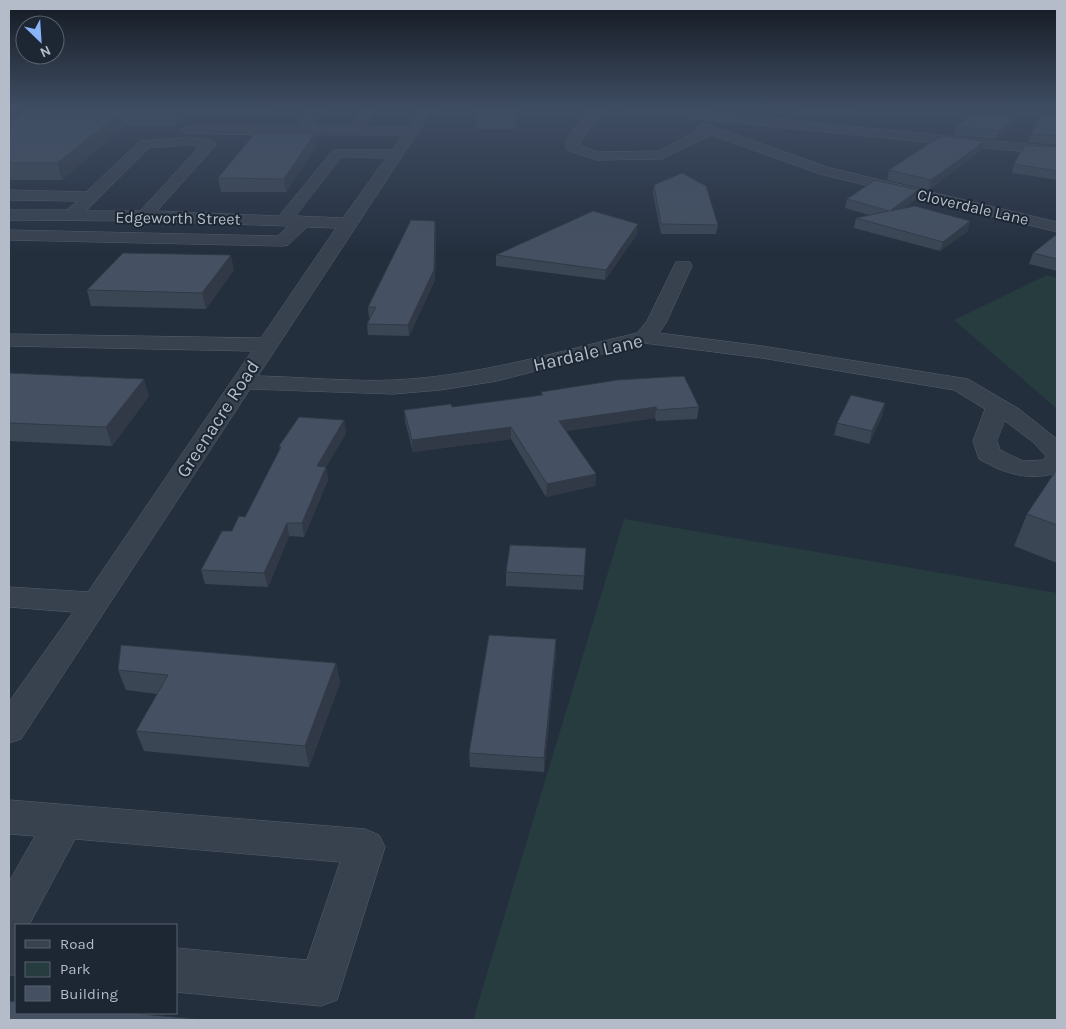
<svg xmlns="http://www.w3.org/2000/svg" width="1066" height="1029" font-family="Karla,sans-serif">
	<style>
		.green { fill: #263c3f }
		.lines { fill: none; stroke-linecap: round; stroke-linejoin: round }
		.minor-casing { stroke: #565f6c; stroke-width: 1 }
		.minor { fill: #38414e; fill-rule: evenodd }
		.wall { fill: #3b4654 }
		.shaded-wall { fill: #303945 }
		.building { fill: #455162; stroke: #303945 }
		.labels { text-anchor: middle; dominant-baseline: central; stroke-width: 4; stroke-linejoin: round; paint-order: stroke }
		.far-street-label { font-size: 16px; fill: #b4bcc9; stroke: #1d2633 }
		.street-label { font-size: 19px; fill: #b4bcc9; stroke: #1d2633 }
	</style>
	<rect width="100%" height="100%" fill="#242f3e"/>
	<g class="green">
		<polygon points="1047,275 1057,278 1057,409 954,320"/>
		<polygon points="624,519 1057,593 1057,1020 473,1020"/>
	</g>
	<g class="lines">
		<g class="minor-casing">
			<g id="minor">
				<path d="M310 109H323L311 126H353L363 109H375L366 127H408L421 109H433L258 376C303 377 350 382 395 380 477 376 557 352 637 333L647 321 674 266 676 262H690L692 266 666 323 659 333 762 346 968 379 1019 409 1057 439V473C1028 481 1005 474 979 459L973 441 985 409 954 390 762 358 644 343 497 381 440 390 393 394 250 389 21 739 9 743V702L73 612 9 607V587L88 592 252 351 9 346V334L261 338 336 228 307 227 288 245 282 246 9 240V230L278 236 288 226 144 221 9 220V210H67L77 201 9 200V190L86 192 140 141 192 137 214 142 216 145 157 211 279 216 333 150H392L402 135 187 134 180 130 187 126H297ZM192 145 199 147 140 211H86L149 148ZM342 157 386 158 343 218 296 216ZM1005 421 1033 442 1046 456 1044 460 1023 461 1000 450 997 441Z"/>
				<polygon points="590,109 603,109 579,145 598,152 659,151 699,130 696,127 703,123 830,168 1057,222 1057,232 820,174 711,135 662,159 596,160 567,150 565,142"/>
				<polygon points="629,109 675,109 1057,147 1057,155 635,113"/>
				<polygon points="9,800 365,829 379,835 385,847 337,1000 321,1006 176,992 176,948 307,960 340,862 75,839 29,925 16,925 16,975 9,975 9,882 35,836 9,834"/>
			</g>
		</g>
		<use href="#minor" class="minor"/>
	</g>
	<g class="wall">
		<polygon points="30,109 269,109 263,116 185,116 174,126 125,126 62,180 9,180 9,123"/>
		<polygon points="519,109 516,129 476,129 476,112"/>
		<polygon points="801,109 854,109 850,117 801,112"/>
		<polygon points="1057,116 1057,146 1057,145 1029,142 1031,134"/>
		<polygon points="1017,117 1014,126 996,139 954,135 956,126"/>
		<polygon points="316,146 286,192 221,192 218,178"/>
		<polygon points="1057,147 1057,180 1012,173 1014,164"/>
		<polygon points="982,149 929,190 887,180 889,170"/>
		<polygon points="654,185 718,225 716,234 661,234 653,194"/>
		<polygon points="918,190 916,199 904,208 968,231 940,251 854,228 856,218 869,215 845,208 847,199"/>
		<polygon points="435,221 436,231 435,280 409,336 368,335 367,324 370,318 369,318 368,307"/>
		<polygon points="637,234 605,280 496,266 496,255"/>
		<polygon points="1057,234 1057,271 1029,264 1033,253"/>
		<polygon points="234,270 206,309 91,306 87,290"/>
		<polygon points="9,373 149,396 112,446 9,441"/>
		<polygon points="541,392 699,407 697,419 656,421 655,418 566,431 596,474 595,486 546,497 511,439 413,452 405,421 404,410 452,407 541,395"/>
		<polygon points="885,403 882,416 869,444 834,435 837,423"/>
		<polygon points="344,420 346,433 326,467 328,480 304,537 289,536 268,587 205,584 201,570 232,531 245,517 280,449 279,446"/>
		<polygon points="1057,469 1057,563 1014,546 1027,514"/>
		<polygon points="586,548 583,590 506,586 506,572"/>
		<polygon points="556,639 556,652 544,772 470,767 469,753"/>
		<polygon points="336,663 340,683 309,767 144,751 136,731 157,694 126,690 118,670"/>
	</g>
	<g class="shaded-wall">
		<polygon points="173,109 184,109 185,116 174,126 171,111"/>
		<polygon points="262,109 269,109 263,116"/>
		<polygon points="516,109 519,109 516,129 515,113"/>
		<polygon points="851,109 854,109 850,117"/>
		<polygon points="122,111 125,126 62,180 57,163"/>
		<polygon points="1017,117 1014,126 996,139 999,131"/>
		<polygon points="315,133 316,146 286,192 284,179"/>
		<polygon points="985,141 982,149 929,190 931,180"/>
		<polygon points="918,190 916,199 888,220 890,211"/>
		<polygon points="435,221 436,231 435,280 409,336 408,325"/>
		<polygon points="970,221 968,231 940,251 943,242"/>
		<polygon points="638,224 637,234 605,280 606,270"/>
		<polygon points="231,255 234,270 206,309 202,293"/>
		<polygon points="144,379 149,396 112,446 106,427"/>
		<polygon points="885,403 882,416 869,444 872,431"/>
		<polygon points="656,407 655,418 559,432 559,421"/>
		<polygon points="344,420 346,433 326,467 328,480 304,537 302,523 317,466"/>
		<polygon points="511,427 511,439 413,452 412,440"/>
		<polygon points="596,474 595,486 546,497 547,484"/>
		<polygon points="287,523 289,536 268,587 264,573"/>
		<polygon points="556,639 556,652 544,772 544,758"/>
		<polygon points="336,663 340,683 309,767 305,746"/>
	</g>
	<g class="building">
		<polygon points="30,109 173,109 171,111 122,111 57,163 9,163 9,123"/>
		<polygon points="477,109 516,109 515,113 476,112"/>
		<polygon points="975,114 1017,117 999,131 956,126"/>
		<polygon points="1042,114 1057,116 1057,136 1031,134"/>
		<polygon points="255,133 315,133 284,179 218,178"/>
		<polygon points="941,136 985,141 931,180 889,170"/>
		<polygon points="1025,145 1057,147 1057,171 1014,164"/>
		<polygon points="682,173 706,186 718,225 661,224 654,185"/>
		<polygon points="875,180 918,190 890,211 915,206 970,221 943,242 856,218 889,211 847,199"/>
		<polygon points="593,211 638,224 606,270 496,255"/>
		<polygon points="411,220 435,221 434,270 408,325 367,324 376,307 368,307"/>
		<polygon points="1057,234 1057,259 1033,253"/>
		<polygon points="123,253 231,255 202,293 87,290"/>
		<polygon points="9,373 144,379 106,427 9,423"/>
		<polygon points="684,376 699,407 657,410 656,407 559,421 596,474 547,484 511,427 412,440 404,410 451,404 452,407 543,395 541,392 617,380"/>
		<polygon points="851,395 885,403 872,431 837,423"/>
		<polygon points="299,417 344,420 317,466 326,467 302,523 287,523 264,573 201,570 222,531 232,531 239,516 245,517 281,447 279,446"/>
		<polygon points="1057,469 1057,525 1027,514"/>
		<polygon points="510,545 586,548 584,576 506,572"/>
		<polygon points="489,635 556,639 544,758 469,753"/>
		<polygon points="121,645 336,663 305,746 136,731 168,675 118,670"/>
		<polygon points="9,1001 16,1002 16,1013 129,1013 207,1020 9,1020"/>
	</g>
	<linearGradient id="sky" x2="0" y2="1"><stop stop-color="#141a22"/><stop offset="0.43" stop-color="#3f4d63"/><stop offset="1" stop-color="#3f4d63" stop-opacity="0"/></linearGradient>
	<rect width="1066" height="253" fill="url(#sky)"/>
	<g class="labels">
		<g class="far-street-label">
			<text transform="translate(973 207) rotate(13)">Cloverdale Lane</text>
			<text transform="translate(178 218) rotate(1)">Edgeworth Street</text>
		</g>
		<g class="street-label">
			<text transform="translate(588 353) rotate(-13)">Hardale Lane</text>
			<text transform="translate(218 419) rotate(-57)">Greenacre Road</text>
		</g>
	</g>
	<rect width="1066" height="1029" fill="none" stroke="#b4bcc9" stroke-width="20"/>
	<rect x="15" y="924" width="162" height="90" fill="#1d2633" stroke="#59626f"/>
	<rect x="25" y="940" width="25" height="8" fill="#38414e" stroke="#59626f"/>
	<text x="60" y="949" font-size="15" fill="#b4bcc9">Road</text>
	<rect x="25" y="962" width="25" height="15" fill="#263c3f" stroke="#59626f"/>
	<text x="60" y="974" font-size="15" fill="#b4bcc9">Park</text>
	<rect x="25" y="986" width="25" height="15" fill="#455162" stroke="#59626f"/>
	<text x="60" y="999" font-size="15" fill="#b4bcc9">Building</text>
	<g transform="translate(40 40) rotate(155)"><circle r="24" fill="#1d2633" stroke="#59626f"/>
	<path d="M0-4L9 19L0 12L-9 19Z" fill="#8ab4f8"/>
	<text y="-8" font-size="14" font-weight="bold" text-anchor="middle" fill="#b4bcc9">N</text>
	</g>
</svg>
